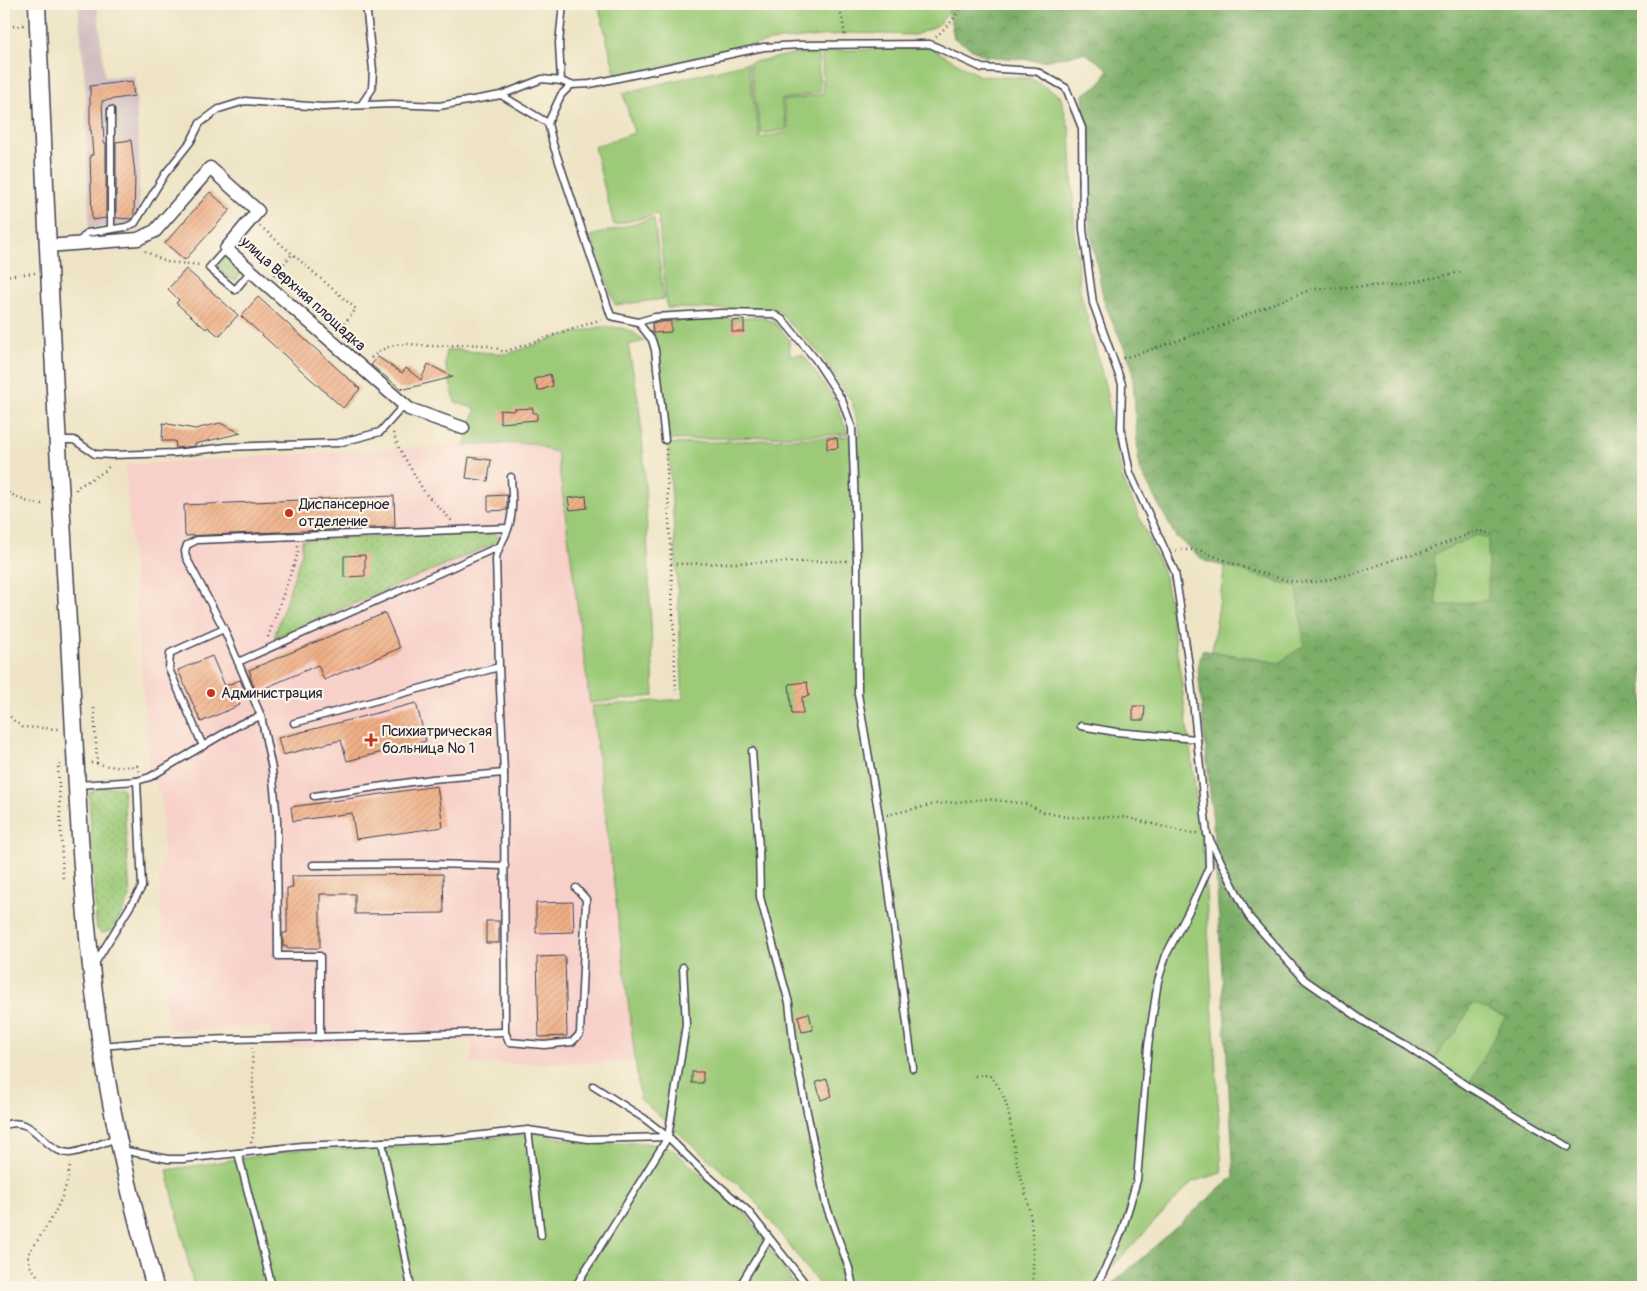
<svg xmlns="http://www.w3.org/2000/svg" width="1647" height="1291" font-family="Pangolin,sans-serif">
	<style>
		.built { fill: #f7d0c9 }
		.industrial { fill: #d2bec1 }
		.grass { fill: url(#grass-dots); stroke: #5f765a }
		.forest { fill: url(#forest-crowns); stroke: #506852 }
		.garden { fill: #9cca78; stroke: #5f765a }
		.building { fill: url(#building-hatch) }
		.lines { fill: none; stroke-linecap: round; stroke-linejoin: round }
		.service-casing { stroke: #413f50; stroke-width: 9 }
		.minor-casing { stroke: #413f50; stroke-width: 15 }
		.tertiary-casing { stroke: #413f50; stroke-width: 19 }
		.path { stroke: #413f50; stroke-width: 2.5; stroke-dasharray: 1 4; stroke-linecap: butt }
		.service { stroke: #fff; stroke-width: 6 }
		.minor { stroke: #fff; stroke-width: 12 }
		.tertiary { stroke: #fff; stroke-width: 16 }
		.poi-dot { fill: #c8321e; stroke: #fcf5e5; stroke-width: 2 }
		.labels { text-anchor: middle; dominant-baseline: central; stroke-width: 4.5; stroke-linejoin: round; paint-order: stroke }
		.street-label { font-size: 15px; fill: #22223b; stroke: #fcf5e5 }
		.poi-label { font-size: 15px; fill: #22223b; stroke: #fcf5e5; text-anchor: start }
	</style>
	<defs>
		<pattern id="grass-dots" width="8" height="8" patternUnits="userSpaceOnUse" patternTransform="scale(1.25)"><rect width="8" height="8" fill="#9cca78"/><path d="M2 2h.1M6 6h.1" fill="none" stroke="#86ad69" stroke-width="1.8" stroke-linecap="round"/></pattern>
		<pattern id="forest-crowns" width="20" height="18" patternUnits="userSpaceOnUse" patternTransform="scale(1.25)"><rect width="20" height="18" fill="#7dae68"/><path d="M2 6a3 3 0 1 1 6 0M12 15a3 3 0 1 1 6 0" fill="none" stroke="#668d57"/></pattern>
		<pattern id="building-hatch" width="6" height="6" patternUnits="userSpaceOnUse" patternTransform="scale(1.25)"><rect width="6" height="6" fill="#efae85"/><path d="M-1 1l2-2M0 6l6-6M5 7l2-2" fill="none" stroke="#cd9574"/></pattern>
	</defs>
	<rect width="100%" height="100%" fill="#fcf5e5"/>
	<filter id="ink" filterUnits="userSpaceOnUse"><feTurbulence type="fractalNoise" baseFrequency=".02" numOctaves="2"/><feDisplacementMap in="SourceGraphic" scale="10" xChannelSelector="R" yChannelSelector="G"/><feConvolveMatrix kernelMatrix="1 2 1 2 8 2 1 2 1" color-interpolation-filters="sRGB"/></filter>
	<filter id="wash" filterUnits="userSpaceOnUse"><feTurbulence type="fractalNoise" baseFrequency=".0096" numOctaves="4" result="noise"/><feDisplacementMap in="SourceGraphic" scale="20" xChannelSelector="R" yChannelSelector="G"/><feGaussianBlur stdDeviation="1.12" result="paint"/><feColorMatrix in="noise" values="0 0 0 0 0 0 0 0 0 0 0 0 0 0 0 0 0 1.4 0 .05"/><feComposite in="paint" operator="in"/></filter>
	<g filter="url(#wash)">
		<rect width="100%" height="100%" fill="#eee4c5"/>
		<polygon class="built" points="534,443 548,450 557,452 622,936 642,1062 471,1064 471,1040 272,1048 270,1026 167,1030 159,878 164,858 161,793 157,792 155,781 150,782 125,465 399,448"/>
		<polygon class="industrial" points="78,4 97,4 105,77 135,76 139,159 139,210 133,223 89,228 86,93"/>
		<g class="grass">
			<path d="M226 256 243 270 236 280C230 281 219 272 218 265Z"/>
			<polygon points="469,533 496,534 501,539 500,541 274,638 302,552 302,540"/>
			<polygon points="119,787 123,789 130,897 113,930 102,933 97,929 96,922 89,797 90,792 99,788"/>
		</g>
		<polygon class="forest" points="949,4 1643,4 1643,1287 1109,1287 1234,1176 1213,823 1198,669 1202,650 1279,663 1297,587 1205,561 1176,537 1139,468 1132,366 1104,302 1090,229 1083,95 1102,81 1108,69 1085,53 1042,61 984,56 954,38 949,13"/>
		<g class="garden">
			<polygon points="598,4 949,4 949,13 936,26 915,35 852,33 771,41 616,77"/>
			<polygon points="929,47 980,76 1030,78 1060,96 1070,131 1074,218 1080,291 1105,385 1122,477 1165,577 1181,678 1204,858 1222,1173 1192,1182 1093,1287 821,1287 752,1197 640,1099 592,706 683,699 676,559 668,444 861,436 852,402 820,354 777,310 667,308 658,214 614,225 594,147 634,133 623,93 747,63 760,138 789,132 783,101 823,94 822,51"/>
			<polygon points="818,53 820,92 781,100 787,130 761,134 749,63 793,54"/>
			<polygon points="654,218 664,299 615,305 591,236"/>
			<polygon points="760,317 774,322 789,339 790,355 803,355 835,400 848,434 669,440 662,378 653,333 652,322"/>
			<path d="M600 327C620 327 629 327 644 341L628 345 639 404 644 461 654 696 590 703 557 452 548 450 534 443 464 445 476 409 455 402 445 364 446 351 460 349 464 351 507 354 561 336Z"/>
			<polygon points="1477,535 1488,539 1488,600 1437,606 1434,554"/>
			<polygon points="1225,566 1297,587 1304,645 1279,663 1212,651"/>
			<polygon points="1473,1003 1505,1017 1469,1085 1434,1060 1446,1042 1455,1034"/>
			<polygon points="538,1133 583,1143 645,1143 671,1148 747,1215 796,1287 194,1287 167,1170 303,1149 394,1148"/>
		</g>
		<g id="blocks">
			<g class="building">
				<polygon points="132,81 134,96 102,101 104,143 106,143 106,218 92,220 90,155 93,155 91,130 90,130 90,86"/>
				<polygon points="131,140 135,174 134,216 132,219 116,218 116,142"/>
				<polygon points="210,192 230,210 185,260 165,243"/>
				<polygon points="186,269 238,315 219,336 208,327 206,329 176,303 179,300 168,289"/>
				<polygon points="258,297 360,389 343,408 241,316"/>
				<polygon points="744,320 744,332 732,332 732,321"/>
				<polygon points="671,321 671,332 653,333 652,323"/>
				<polygon points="378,357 402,373 406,368 421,380 428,364 453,377 405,389 403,387 401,389 371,365"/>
				<polygon points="550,374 553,386 538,391 534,379"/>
				<polygon points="533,408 533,413 537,413 537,420 500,423 500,410 514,411 514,409"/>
				<polygon points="163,423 195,429 220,423 241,433 195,444 195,446 176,448 175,441 162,441"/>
				<polygon points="827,438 837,438 838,448 827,449"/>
				<polygon points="469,457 491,460 488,481 466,478"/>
				<polygon points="507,495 507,510 488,511 488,496"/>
				<polygon points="394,496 395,527 185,536 184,505"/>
				<polygon points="586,496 587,508 570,510 568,498"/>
				<polygon points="365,555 365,576 344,577 344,556"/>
				<polygon points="385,613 400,648 324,680 318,665 256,692 250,676 251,675 249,670"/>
				<polygon points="212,656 225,686 240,680 247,696 238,700 240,705 201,722 178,670"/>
				<polygon points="807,682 809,696 802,697 803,714 792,714 789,684"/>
				<polygon points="416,703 426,741 347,761 341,740 283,755 278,738"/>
				<polygon points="1133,706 1145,706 1144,720 1133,720"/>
				<polygon points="437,786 443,827 356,839 352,813 293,821 291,807"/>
				<polygon points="443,874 444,913 355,914 355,894 320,894 320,948 287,948 287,946 283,946 283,933 287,933 287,888 293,888 292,876"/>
				<polygon points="573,902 574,932 536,933 536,903"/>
				<rect x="486" y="921" width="13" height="22"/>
				<polygon points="565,956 567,1036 539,1037 537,957"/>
				<polygon points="809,1013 813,1030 802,1032 798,1016"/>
				<rect x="692" y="1072" width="11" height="11"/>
				<polygon points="827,1079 832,1096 821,1100 816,1082"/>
			</g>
		</g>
	</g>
	<g filter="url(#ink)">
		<use href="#blocks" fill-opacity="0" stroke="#413f50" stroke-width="1"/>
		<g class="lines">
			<g class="service-casing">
				<g id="service">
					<polyline points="561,81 559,43 563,4"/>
					<polyline points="501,95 548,123 553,144 611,316 638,322 652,340 655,350 665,440"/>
					<polyline points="361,105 372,89 373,70 366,4"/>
					<polyline points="548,123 561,95 571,85"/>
					<polyline points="111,229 111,110"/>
					<polyline points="79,242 87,233 126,227 135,223 165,174 191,141 200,123 219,109 245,101 322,107 392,104 439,106 501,95 542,79 561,81 571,85 590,84 764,47 799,45 930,44 982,68 1036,71 1066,88 1082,128 1083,229 1093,303 1122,384 1121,428 1130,473 1175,572 1190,673 1207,834 1249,917 1305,980 1365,1022 1406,1045 1470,1088 1568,1147"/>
					<polyline points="226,249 209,268 235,290 251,271"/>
					<polyline points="638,322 655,317 722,313 773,314 783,320 816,360 842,400 852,428 857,561 858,694 879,816 913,1068"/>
					<polyline points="58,440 74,440 95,454 111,455 175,453 227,447 338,443 380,432 404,405"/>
					<path d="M511 477C512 495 514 512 508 529 504 540 498 547 496 558L499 667 504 773 505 1032 509 1042 544 1045 572 1042 580 1034 586 899 576 888"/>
					<polyline points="238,662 498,547"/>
					<polyline points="294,723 499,667"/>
					<polyline points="1081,726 1116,732 1197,739"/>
					<polyline points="203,746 169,669 170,653 224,629"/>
					<polyline points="752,751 759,848 760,897 789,1003 794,1048 826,1205 849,1268 853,1287"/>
					<polyline points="78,785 137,781"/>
					<polyline points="314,796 432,779 504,773"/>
					<polyline points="313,865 431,864 505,866"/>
					<polyline points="94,965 142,887 137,781 150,777 240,724 261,716"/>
					<polyline points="320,1037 320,956 278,956 277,820 272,769 261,716 224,629 186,557 185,551 187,545 197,540 508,528"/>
					<polyline points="102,1046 159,1041 505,1032"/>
					<polyline points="593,1086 645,1119 668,1137"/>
					<path d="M4 1125C36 1115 42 1151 69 1153 77 1154 107 1141 117 1138"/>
					<polyline points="528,1130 541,1235"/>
					<polyline points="382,1142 411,1287"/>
					<polyline points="122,1150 168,1159 183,1159 302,1146 446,1139 528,1130 588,1139 668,1137 701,1170 748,1211 808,1287"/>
					<polyline points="238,1153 272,1287"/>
					<polyline points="575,1287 668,1137 686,1025 683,967"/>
					<polyline points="739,1287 769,1238"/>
					<polyline points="1094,1287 1102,1275 1122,1231 1137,1180 1148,1046 1158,981 1166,955 1193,903 1209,867 1208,837"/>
				</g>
			</g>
			<g class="minor-casing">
				<polyline id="minor" points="47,246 138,239 155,231 210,168 258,211 226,249 409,409 463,428"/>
			</g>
			<g class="tertiary-casing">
				<path id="tertiary" d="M37 4C46 216 56 427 69 639 76 762 80 886 96 1008 108 1102 129 1196 155 1287"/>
			</g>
			<g class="path">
				<polyline points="840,4 845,36"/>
				<polyline points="4,25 6,27 24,25"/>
				<polyline points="936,37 950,23 964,4"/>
				<polyline points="260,226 356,309 339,330"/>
				<polyline points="145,251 166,262 201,265"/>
				<polyline points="274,275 293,253"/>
				<polyline points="4,276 35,273"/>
				<path d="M371 358C379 352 385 347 395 345 410 342 426 347 442 346 458 345 489 341 503 352L602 319"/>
				<polyline points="1123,358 1141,353 1224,325 1269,305 1313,289 1403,284 1462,272"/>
				<polyline points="393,433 399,448 425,493 452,521"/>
				<polyline points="666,449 671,564 848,561"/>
				<path d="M4 490C18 498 30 505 46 504"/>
				<polyline points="76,490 76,488 105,471 111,464"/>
				<polyline points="1176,550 1199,550 1242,567 1289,581 1318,582 1356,573 1403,556 1423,552 1477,531 1486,532 1492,535"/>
				<polyline points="671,564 676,694"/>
				<polyline points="268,637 298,553 298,545"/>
				<polyline points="4,709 12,719 22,727 59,729"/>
				<polyline points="91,763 97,763 94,706"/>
				<path d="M97 763C110 768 123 767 137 766L139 772"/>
				<polyline points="60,764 58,764 63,879"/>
				<polyline points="887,815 935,804 987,799 1027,804 1043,812 1066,817 1124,817 1189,833 1198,833"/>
				<path d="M975 1076 989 1075C1011 1095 1010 1130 1016 1158 1018 1172 1024 1185 1027 1199 1034 1228 1033 1258 1033 1287"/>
				<polyline points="251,1143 254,1131 252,1048"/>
				<path d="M46 1287 30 1266 28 1254C47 1227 68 1197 70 1163"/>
			</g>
			<use href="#service" class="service"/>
			<use href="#minor" class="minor"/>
			<use href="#tertiary" class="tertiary"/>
		</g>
	</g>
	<g class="poi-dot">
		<circle cx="289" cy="513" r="5"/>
		<circle cx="211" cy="693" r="5"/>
		<path d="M368.5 732.5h5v5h5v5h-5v5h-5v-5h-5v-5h5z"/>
	</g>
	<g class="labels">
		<g class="street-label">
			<text transform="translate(303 294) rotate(42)">улица Верхняя площадка</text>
		</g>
		<g class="poi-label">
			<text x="299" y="504">Диспансерное<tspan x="299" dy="17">отделение</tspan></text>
			<text x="221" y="693">Администрация</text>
			<text x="382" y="731">Психиатрическая<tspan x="382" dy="17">больница № 1</tspan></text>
		</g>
	</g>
	<rect width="1647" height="1291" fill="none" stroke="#fcf5e5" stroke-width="20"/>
</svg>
